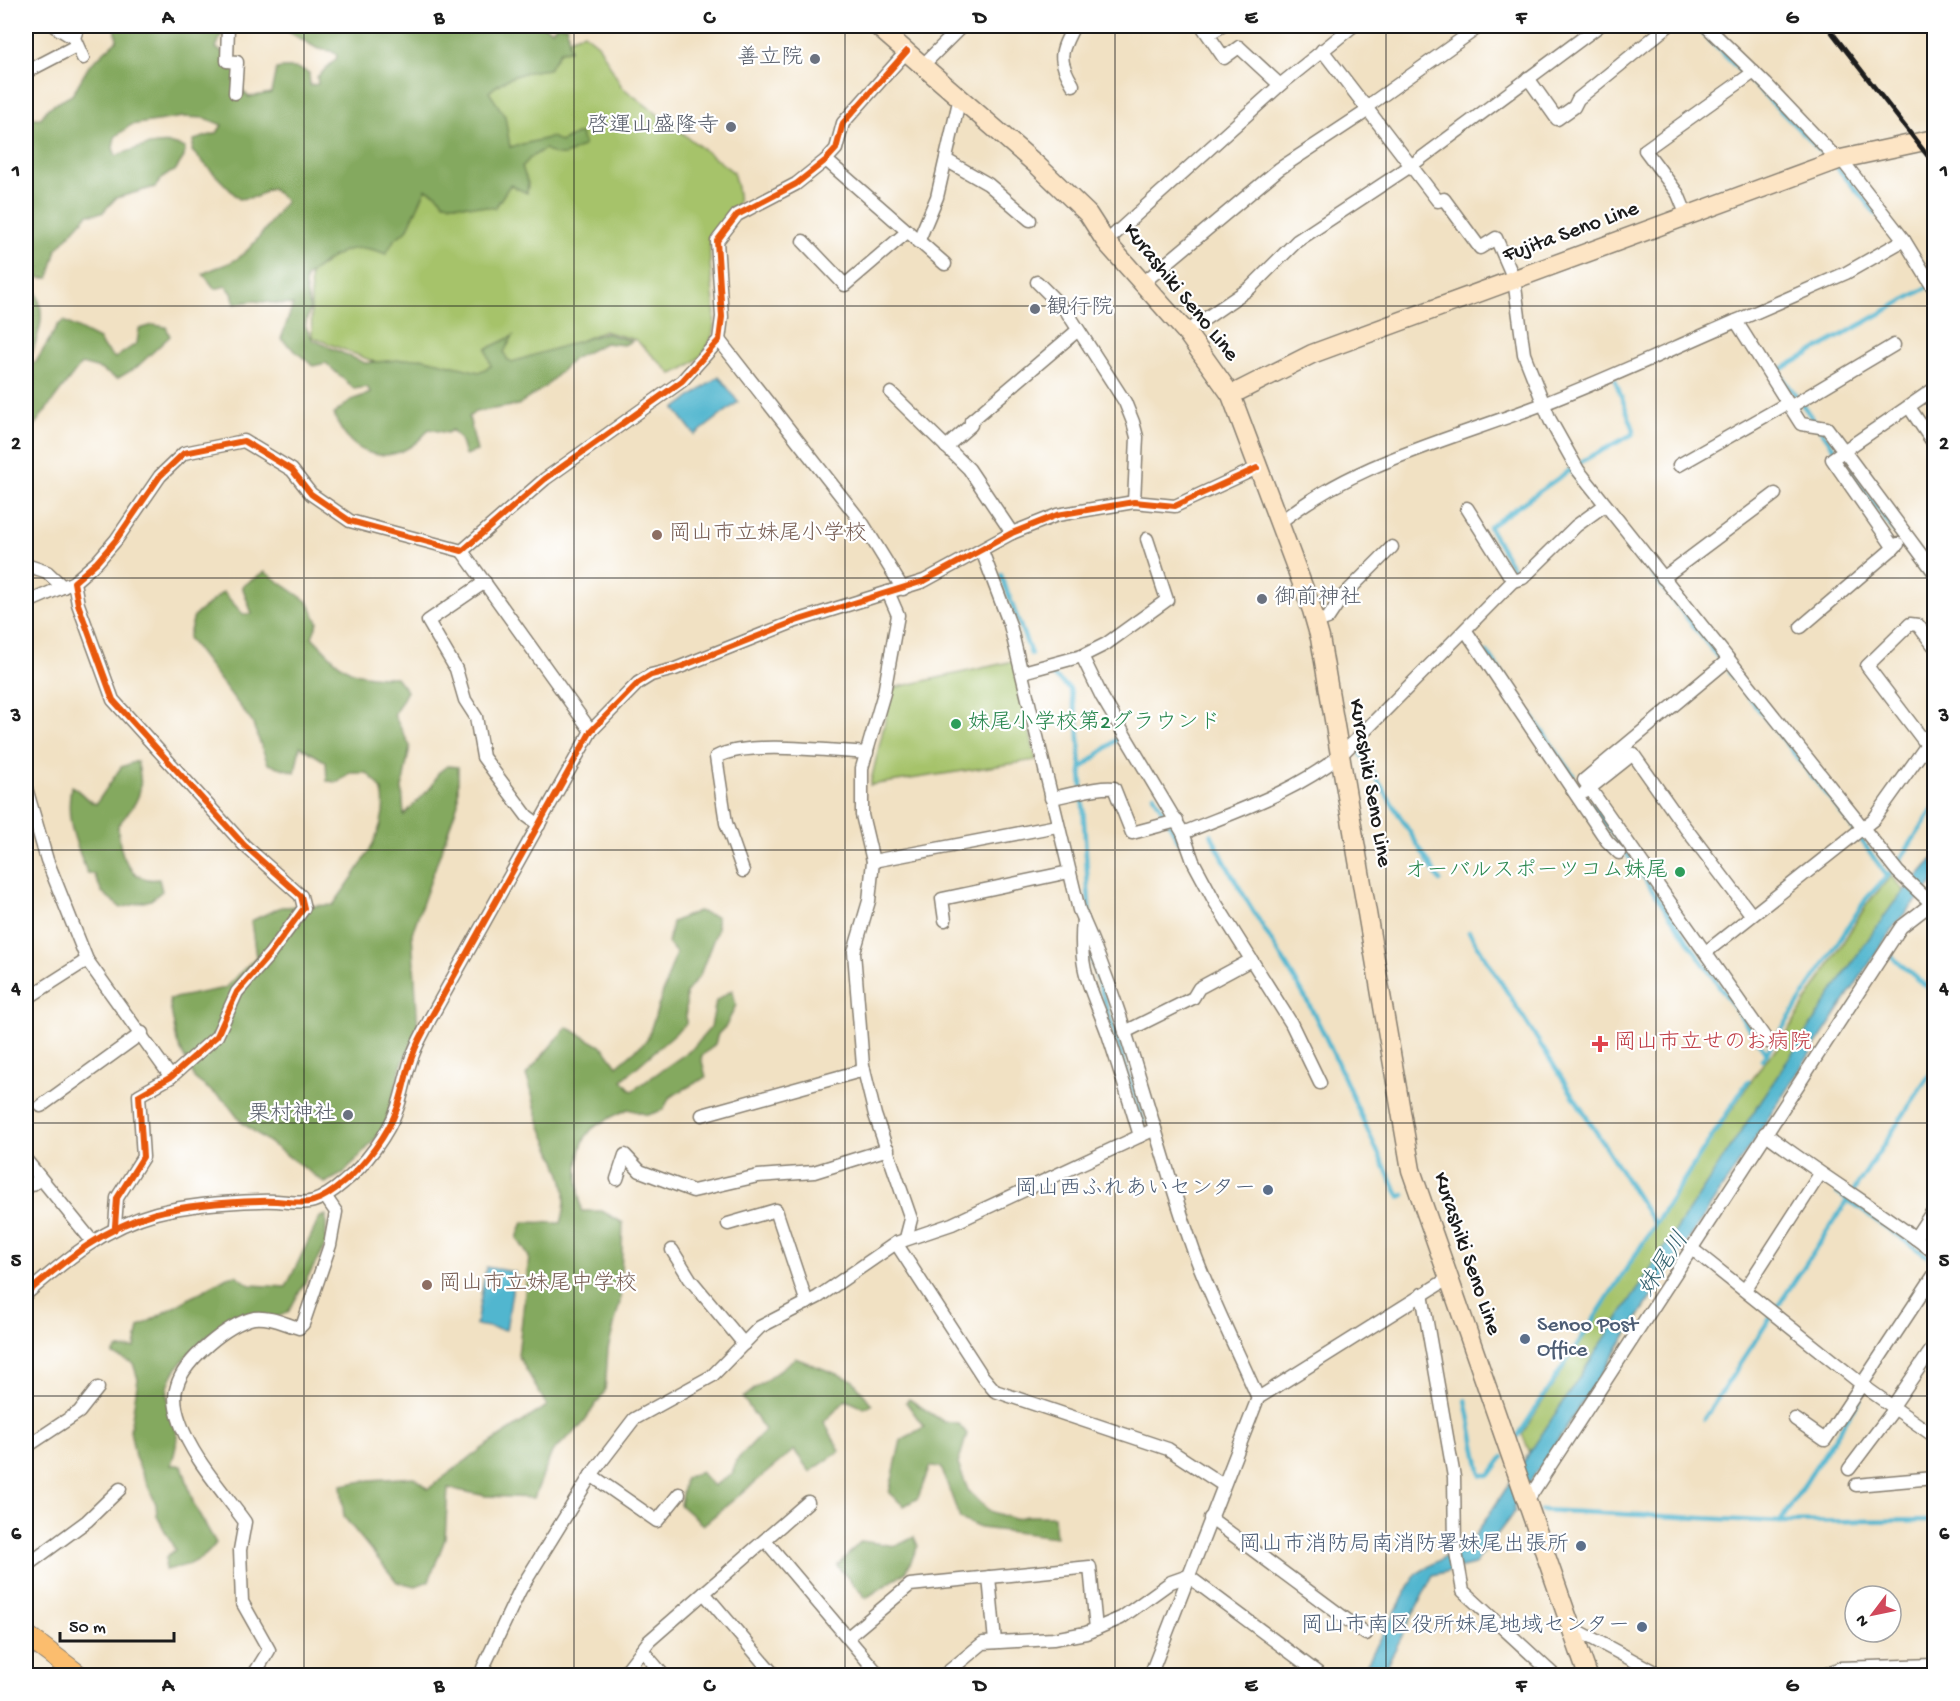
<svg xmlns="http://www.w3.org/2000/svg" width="1960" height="1701" font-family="'Gochi Hand','Klee One',sans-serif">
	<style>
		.green { fill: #a6c36a; stroke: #617043; stroke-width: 1.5 }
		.forest { fill: #84a95e; stroke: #50623d; stroke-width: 1.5 }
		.water { fill: #51b6cf; stroke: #366976; stroke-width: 1.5 }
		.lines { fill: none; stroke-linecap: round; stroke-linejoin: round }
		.stream { stroke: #51b6cf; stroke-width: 4.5 }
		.street-casing { stroke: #867e70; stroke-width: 15 }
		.secondary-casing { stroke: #867e70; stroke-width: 21 }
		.primary-casing { stroke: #867e70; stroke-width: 22 }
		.street { stroke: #fff; stroke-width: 12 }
		.secondary { stroke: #fde5c5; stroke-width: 18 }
		.primary { stroke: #fbbd6e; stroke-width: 20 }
		.rail { stroke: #1c1c1c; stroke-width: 4.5 }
		.cycleway-casing { stroke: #fff; stroke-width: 10 }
		.cycleway { stroke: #e8590c; stroke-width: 6 }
		.grid { fill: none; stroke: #1c1c1c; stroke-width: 1.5; stroke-opacity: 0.55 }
		.worship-dot { fill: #6b7280; stroke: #fff; stroke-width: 2 }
		.education-dot { fill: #8d6e63; stroke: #fff; stroke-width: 2 }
		.leisure-dot { fill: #2e9e5b; stroke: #fff; stroke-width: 2 }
		.health-dot { fill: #e0444e; stroke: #fff; stroke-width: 2 }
		.service-dot { fill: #5c6f8a; stroke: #fff; stroke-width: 2 }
		.labels { text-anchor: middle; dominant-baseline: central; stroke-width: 4.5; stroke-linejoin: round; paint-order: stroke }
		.worship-label { font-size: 22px; fill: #5b616d; stroke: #fff; text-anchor: end }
		.street-label { font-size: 22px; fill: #1c1c1c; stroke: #fff }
		.education-label { font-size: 22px; fill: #785e54; stroke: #fff; text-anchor: start }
		.leisure-label { font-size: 22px; fill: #27864d; stroke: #fff; text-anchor: start }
		.health-label { font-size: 22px; fill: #be3a42; stroke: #fff; text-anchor: start }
		.service-label { font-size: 22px; fill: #4e5e75; stroke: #fff; text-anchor: end }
		.water-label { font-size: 24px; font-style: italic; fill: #34616d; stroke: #fff }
		.neatline { fill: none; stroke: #1c1c1c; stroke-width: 2 }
		.grid-label { font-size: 20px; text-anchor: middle; font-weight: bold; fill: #1c1c1c }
	</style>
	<rect width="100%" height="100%" fill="#fff"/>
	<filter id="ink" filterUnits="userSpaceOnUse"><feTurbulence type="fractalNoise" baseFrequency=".0167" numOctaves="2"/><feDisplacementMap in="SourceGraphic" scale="12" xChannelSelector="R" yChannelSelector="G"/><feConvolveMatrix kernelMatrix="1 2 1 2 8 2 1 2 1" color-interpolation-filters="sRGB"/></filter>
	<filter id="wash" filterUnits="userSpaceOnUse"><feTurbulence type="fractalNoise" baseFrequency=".008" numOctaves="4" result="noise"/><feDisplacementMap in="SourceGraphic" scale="24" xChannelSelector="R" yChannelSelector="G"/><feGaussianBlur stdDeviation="1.35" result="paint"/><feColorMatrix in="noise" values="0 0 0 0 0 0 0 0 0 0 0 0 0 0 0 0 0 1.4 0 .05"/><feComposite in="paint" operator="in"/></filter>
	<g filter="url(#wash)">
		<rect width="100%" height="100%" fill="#f1e1c3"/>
		<g class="green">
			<path d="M584 33 598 44 622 87 733 172C735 180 740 195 738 203 734 221 712 223 710 243 706 297 739 347 672 374L636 340 604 331 479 383 432 385 312 337 310 272 325 264V248L464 81Z"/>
			<polygon points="1014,661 1036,760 870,785 893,688"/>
			<polygon points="1891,876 1915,902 1897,920 1880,944 1544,1463 1534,1462 1522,1434 1682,1183 1764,1062 1778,1047 1867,904"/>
		</g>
		<g class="forest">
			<path d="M115 26H225L216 48 244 65 240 88 249 97 271 93 276 69C287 67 299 67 309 73L310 86 318 84 317 77 336 59 337 55 331 51 318 49 287 31 285 26H543L552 30 556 26H567L570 50 560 51 549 69C524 72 508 75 489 92L505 116 510 147 552 137 561 142 576 134H581L584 145C569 154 560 161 545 149L531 157 522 167 528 183 527 193 510 185 495 208 444 203 437 194 426 189 407 230 394 240 386 254C350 239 334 255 306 277L305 287 310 308 305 326 313 340 365 363 421 358 479 372 491 366 486 349 513 336 504 352 507 359 512 362 605 333 632 341 624 345 605 343 573 359 545 387 518 405 475 412 469 417 477 451 465 455 460 439 452 430 447 433 429 429C399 469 350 462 334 414L351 400 371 393 367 387 354 389 326 363 313 366 281 339 293 305 253 301 235 304 232 293 226 286 215 289 203 274C215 266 229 266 241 256 259 241 272 219 286 201L271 188 256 197 239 199 192 151 194 140 217 133 222 125 205 118 183 117 131 125 115 137 113 148 116 156C136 148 164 137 185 148L184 157 175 171 165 175 155 187 116 198 102 213 88 214 57 249 49 278H38L32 268 27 271C46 310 45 318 30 358L32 363 36 362 58 325 64 321 99 339 103 347 115 358 137 343 139 329 153 325 166 327 170 336 137 367 117 379 100 369 81 364 26 436V118H41L48 108 72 95 89 66 117 40Z"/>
			<path d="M265 572 308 602 318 622 312 637C345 671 347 677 396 677L407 691 394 715 410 746 402 788 404 815 432 786 438 773 447 766 458 767V803L412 933 418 1028 401 1067 387 1119 379 1135 344 1173 325 1183 241 1122 226 1102 195 1079 177 1042 169 999 225 988 256 957 251 921 281 907 333 905C353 876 392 830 382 791 380 785 372 778 367 773H350L338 782 327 781 326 762 300 746 295 772 268 764 252 722 188 638 194 616 223 592 243 614H252L242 586Z"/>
			<path d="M137 761C146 792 138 802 118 825 118 850 128 884 159 879L162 891 151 900 121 908 102 892 94 874 87 873C75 839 65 823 71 786 82 791 84 800 96 804L121 767Z"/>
			<path d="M698 911 717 917V930L700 975 686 993V1024L622 1080 632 1091 692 1049 711 1027 716 1001 732 990 736 1005 726 1026 718 1034 715 1044 701 1057 706 1077 670 1097 663 1110 648 1115 628 1109C617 1115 600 1121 591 1130 572 1150 579 1187 581 1211H602L623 1223 620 1302 608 1349 605 1391 581 1426 552 1452 534 1498 486 1496 448 1488 445 1539 429 1581 416 1586 397 1582 344 1517 341 1485 370 1480 414 1477 428 1489 484 1447 547 1406 518 1355 529 1257 517 1238 523 1222 561 1223C573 1183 556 1165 542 1129 535 1112 533 1093 526 1075L567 1027 604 1048 617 1066 647 1040 676 953 668 943 672 922Z"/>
			<path d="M326 1215V1244L289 1311C274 1323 257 1314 240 1318 215 1325 174 1362 168 1387 165 1401 175 1419 177 1433 178 1444 174 1455 171 1465H182L194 1505 216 1543C203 1562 187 1566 165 1570L166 1557 175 1550 157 1516 156 1504 135 1457 130 1430 138 1379 133 1363 113 1355 117 1349 135 1348 139 1327 227 1277 236 1275 250 1285 286 1287 320 1217Z"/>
			<polygon points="795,1358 853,1380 872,1405 864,1408 846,1400 824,1422 840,1451 810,1472 794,1450 703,1525 680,1505 685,1478 700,1472 713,1486 732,1474 736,1461 765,1430 743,1398"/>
			<polygon points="909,1399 944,1422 959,1424 967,1434 958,1464 968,1490 989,1511 1014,1519 1026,1516 1054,1516 1056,1537 980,1528 960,1519 941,1467 930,1466 918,1498 904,1506 889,1493 901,1440 924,1427 906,1402"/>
			<polygon points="914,1537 918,1546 906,1572 866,1598 837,1566 861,1541 896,1546"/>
		</g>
		<g class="water">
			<polygon points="719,376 738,402 695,435 675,409"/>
			<polygon points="1934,858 1934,882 1897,922 1859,979 1513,1508 1515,1511 1474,1565 1433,1575 1382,1675 1360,1676 1416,1574 1446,1556 1465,1551 1855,958 1893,904"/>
			<polygon points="486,1267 515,1272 506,1330 476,1325"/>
		</g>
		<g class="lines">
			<g class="stream">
				<polyline points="1695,26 1829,159"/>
				<polyline points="1835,165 1876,214"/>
				<polyline points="1933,234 1934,233"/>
				<polyline points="1931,244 1934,251"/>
				<polyline points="1928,287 1778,371 1934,586"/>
				<polyline points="1572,472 1717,656"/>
				<polyline points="1516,574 1489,527 1584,460 1633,434 1634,430 1615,380"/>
				<polyline points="1001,575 1031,654"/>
				<polyline points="1487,652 1573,775"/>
				<polyline points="1047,671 1070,689 1078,722 1090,921"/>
				<polyline points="1729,672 1844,816 1887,876"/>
				<polyline points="1357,747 1440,881"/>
				<polyline points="1082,768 1117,739 1124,743"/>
				<polyline points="1154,795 1179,842 1182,841"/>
				<polyline points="1591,803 1767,1054"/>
				<path d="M1211 834C1240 896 1280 950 1312 1010 1344 1071 1367 1136 1400 1197L1404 1195"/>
				<polyline points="1897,864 1934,808"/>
				<polyline points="1469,932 1654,1223"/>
				<polyline points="1088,949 1143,1121"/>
				<polyline points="1891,956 1934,993"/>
				<polyline points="1762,1060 1866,899 1890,873"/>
				<polyline points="1837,1193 1934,1261"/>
				<polyline points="1466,1400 1481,1475 1490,1475 1503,1457"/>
				<polyline points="1704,1419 1934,1068"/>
				<polyline points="1518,1436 1748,1081"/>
				<polyline points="1541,1510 1780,1522 1934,1520"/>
				<polyline points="1780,1522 1860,1399"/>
			</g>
		</g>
	</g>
	<g filter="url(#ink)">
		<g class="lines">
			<g class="street-casing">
				<g id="street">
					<polyline points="54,26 74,38"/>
					<polyline points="78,26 74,38 83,58"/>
					<polyline points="228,26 227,61 237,62 235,93"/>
					<polyline points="1202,26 1224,58 1239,47 1280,85"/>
					<polyline points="1706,26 1766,84 1838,160"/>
					<polyline points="1208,34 1222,26"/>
					<polyline points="1322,50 1438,201 1444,199 1480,248 1496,238 1514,279 1524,354 1550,420 1578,470 1898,872 1934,906"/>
					<polyline points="923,65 962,26"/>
					<polyline points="26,72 76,46"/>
					<polyline points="1528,78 1557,119 1574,107 1578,99 1668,26"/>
					<path d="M1073 85C1057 59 1060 52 1074 26"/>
					<polyline points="1365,108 1480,26"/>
					<polyline points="1841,159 1904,240 1934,289"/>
					<polyline points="826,160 945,264"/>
					<polyline points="946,160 988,184 1030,220"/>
					<polyline points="1687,216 1678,194 1645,150 1754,72"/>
					<polyline points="803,241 845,285 907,232"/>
					<polyline points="918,242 937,197 960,97"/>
					<polyline points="1106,242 1280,85 1353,26"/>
					<polyline points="1037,282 1067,312 1125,402 1133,422 1137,437 1134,502"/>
					<polyline points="1143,283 1279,169 1367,111"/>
					<polyline points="1736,321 1846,273 1904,240"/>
					<polyline points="1186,332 1250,288 1297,241 1412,165 1599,26"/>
					<polyline points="719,340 863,524 903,589"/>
					<polyline points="891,393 969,469 1012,533"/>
					<polyline points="1790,407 1894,345"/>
					<polyline points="1909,407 1934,444"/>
					<polyline points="946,447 971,425 971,421 1078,330"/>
					<polyline points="1679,465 1788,403"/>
					<path d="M1278 524C1353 462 1453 439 1543 404 1608 379 1671 349 1736 321L1801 424 1827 428 1934 572"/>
					<polyline points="1894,548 1832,459 1934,389"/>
					<polyline points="462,551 591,731"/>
					<path d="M982 551 1010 625 1079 910C1129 1020 1154 1139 1194 1252 1212 1301 1237 1350 1258 1398"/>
					<polyline points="26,565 47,572 63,587"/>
					<polyline points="1663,578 1775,494"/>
					<polyline points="1513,581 1523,578 1576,526 1605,505"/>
					<polyline points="485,582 428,621 456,669 465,700 476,717 483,757 527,816 539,825"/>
					<polyline points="888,592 898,615 884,693 862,768 862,815 873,861 869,901 854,952 863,1066 875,1115 911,1219 906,1238"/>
					<polyline points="26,603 74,582"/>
					<polyline points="1316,622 1328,618 1342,597 1392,547"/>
					<polyline points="1801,627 1898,544"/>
					<polyline points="1466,631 1607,841 1619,853"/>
					<polyline points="1082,656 1102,697 1183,833 1193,861 1215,902 1291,1023 1320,1083"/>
					<polyline points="1728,660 1584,780 1768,1042"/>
					<polyline points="1023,672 1082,656 1106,644 1167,600 1147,539"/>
					<polyline points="1927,745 1867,666 1910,624 1918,625 1934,646"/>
					<polyline points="26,788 47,860 87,960 171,1077"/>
					<polyline points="1585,792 1633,754 1681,822 1751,914"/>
					<path d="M1051 798C1070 795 1097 786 1114 788L1132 833 1177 821"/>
					<path d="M1183 833C1241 809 1291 794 1341 755L1513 581 1467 508"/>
					<polyline points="873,861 1057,826"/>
					<path d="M743 871 726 823 716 757C746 740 831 751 867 753"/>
					<path d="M1083 919C1078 973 1091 987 1108 1034 1119 1068 1130 1102 1140 1136"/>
					<polyline points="945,920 942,899 1069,872"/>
					<polyline points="1706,952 1874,819 1934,735"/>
					<polyline points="26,999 87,960"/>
					<polyline points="1125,1032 1193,998 1199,988 1251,960"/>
					<polyline points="41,1106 142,1033"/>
					<polyline points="702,1115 864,1070"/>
					<path d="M1765 1133C1820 1175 1879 1210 1934 1252"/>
					<polyline points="26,1160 92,1241"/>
					<polyline points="617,1179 625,1155 640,1171 693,1191 758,1176 814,1172 888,1149"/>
					<polyline points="26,1188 41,1179"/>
					<polyline points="728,1224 776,1210 807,1303"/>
					<polyline points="115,1226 117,1198 143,1157 139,1095 171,1077 217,1036 237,992 270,954 304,908 301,896 244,845 113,700 78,604 74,582 97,562 116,540 160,476 184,453 244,441 292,470 311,494 350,521 462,551 545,479 682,381 719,340 722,317 717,241 737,215 796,184 826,160 836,149 843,123 907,51"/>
					<polyline points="1915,1238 1934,1209"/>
					<polyline points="896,1243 983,1377 995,1391 1168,1449 1223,1485"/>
					<polyline points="1691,1248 1869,1390 1934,1436"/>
					<polyline points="672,1250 690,1279 744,1344"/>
					<polyline points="1745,1290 1820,1174"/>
					<path d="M26 1294C66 1260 104 1227 156 1213 188 1205 226 1202 260 1201 300 1199 307 1214 344 1182 365 1165 388 1134 397 1109 404 1090 406 1070 414 1052 418 1041 425 1030 430 1019L591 731 638 683 651 675 675 669 796 621 924 581 1012 533 1057 515 1134 502 1175 506 1257 468"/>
					<polyline points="1422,1294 1454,1477 1455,1547 1463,1591 1555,1676"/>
					<polyline points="1893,1406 1934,1346"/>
					<polyline points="1795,1419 1825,1440 1934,1275"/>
					<polyline points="26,1447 79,1412 98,1388"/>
					<polyline points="1849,1469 1895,1408"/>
					<polyline points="591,1475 657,1521 679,1494"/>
					<polyline points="1856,1485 1934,1478"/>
					<polyline points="1527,1501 1901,927 1931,904"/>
					<polyline points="1210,1518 1366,1634"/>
					<polyline points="765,1540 880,1676"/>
					<polyline points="26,1566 87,1521 120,1489"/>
					<polyline points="1188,1576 1318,1673"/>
					<polyline points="989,1577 995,1642"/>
					<polyline points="704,1593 775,1676"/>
					<polyline points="1571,1627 1662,1676"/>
					<polyline points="848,1637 910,1585 1090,1567 1096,1629"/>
					<polyline points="642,1650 664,1676"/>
					<path d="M253 1676 269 1650 242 1602 240 1550 245 1522C223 1491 192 1458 180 1422 176 1411 173 1397 177 1386 184 1360 228 1324 254 1318 269 1316 285 1324 299 1328L303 1324 330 1245 336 1212 325 1196"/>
					<polyline points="487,1676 483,1668 520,1590 591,1475 634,1419 712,1376 760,1327 818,1297 896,1243 952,1224 1155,1129"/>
					<polyline points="622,1676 649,1641 808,1502"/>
					<polyline points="943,1676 983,1643 1053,1639 1086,1633 1121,1618 1171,1582 1188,1576"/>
					<polyline points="1150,1676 1258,1398 1449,1278"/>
					<polyline points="1822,1676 1840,1668 1934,1665"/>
				</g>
			</g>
			<g class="secondary-casing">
				<g id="secondary">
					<polyline points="877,26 1038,166 1088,214 1106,242 1186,332 1231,395 1312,610 1320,638 1411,1170 1588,1676"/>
					<polyline points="1231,395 1312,354 1841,159 1934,139"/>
				</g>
			</g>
			<g class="primary-casing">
				<polyline id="primary" points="26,1635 80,1676"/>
			</g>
			<use href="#street" class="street"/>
			<use href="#secondary" class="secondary"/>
			<use href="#primary" class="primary"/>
			<polyline class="rail" points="1827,26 1934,164"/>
			<g class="cycleway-casing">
				<g id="cycleway">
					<polyline points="115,1226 117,1198 143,1157 139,1095 171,1077 217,1036 237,992 270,954 304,908 301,896 244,845 113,700 78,604 74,582 97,562 116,540 160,476 184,453 244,441 292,470 311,494 350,521 462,551 545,479 682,381 719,340 722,317 717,241 737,215 796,184 826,160 836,149 843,123 907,51"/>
					<path d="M26 1294C66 1260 104 1227 156 1213 188 1205 226 1202 260 1201 300 1199 307 1214 344 1182 365 1165 388 1134 397 1109 404 1090 406 1070 414 1052 418 1041 425 1030 430 1019L591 731 638 683 651 675 675 669 796 621 924 581 1012 533 1057 515 1134 502 1175 506 1257 468"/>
				</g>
			</g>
			<use href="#cycleway" class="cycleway"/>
		</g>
	</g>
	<path class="grid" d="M304 26V1676M574 26V1676M845 26V1676M1115 26V1676M1386 26V1676M1656 26V1676M26 306H1934M26 578H1934M26 850H1934M26 1123H1934M26 1396H1934"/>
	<g class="worship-dot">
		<circle cx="815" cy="59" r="6"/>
		<circle cx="731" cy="127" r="6"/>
		<circle cx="1035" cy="309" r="6"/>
		<circle cx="1262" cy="599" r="6"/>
		<circle cx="348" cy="1115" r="6"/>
	</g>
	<g class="education-dot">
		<circle cx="657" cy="535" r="6"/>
		<circle cx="427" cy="1285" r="6"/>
	</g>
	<g class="leisure-dot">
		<circle cx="956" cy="724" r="6"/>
		<circle cx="1680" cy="872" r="6"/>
	</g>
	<path class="health-dot" d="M1597 1035h6v6h6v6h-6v6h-6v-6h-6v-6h6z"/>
	<g class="service-dot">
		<circle cx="1268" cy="1190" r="6"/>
		<circle cx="1525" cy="1339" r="6"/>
		<circle cx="1581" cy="1546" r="6"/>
		<circle cx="1642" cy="1627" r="6"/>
	</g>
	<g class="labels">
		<g class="worship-label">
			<text x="803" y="59">善立院</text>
			<text x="719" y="127">啓運山盛隆寺</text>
			<text x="1047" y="309" text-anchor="start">観行院</text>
			<text x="1274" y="599" text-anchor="start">御前神社</text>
			<text x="336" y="1115">栗村神社</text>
		</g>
		<g class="street-label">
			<text transform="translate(1571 233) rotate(-20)">Fujita Seno Line</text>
			<text transform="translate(1180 293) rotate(51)">Kurashiki Seno Line</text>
			<text transform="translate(1369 783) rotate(80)">Kurashiki Seno Line</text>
			<text transform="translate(1466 1254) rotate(71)">Kurashiki Seno Line</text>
		</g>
		<g class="education-label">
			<text x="669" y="535">岡山市立妹尾小学校</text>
			<text x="439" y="1285">岡山市立妹尾中学校</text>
		</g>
		<g class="leisure-label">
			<text x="968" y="724">妹尾小学校第2グラウンド</text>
			<text x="1668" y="872" text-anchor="end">オーバルスポーツコム妹尾</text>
		</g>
		<g class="health-label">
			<text x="1614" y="1044">岡山市立せのお病院</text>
		</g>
		<g class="service-label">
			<text x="1256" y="1190">岡山西ふれあいセンター</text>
			<text x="1537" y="1326" text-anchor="start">Senoo Post<tspan x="1537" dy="25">Office</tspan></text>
			<text x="1569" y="1546">岡山市消防局南消防署妹尾出張所</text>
			<text x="1630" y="1627">岡山市南区役所妹尾地域センター</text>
		</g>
		<g class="water-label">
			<text transform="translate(1665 1265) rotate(-57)">妹尾川</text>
		</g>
	</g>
	<rect width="1960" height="1701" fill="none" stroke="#fff" stroke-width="66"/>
	<g transform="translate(1873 1614) rotate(238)"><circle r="28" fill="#ffffff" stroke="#a4a4a4" stroke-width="1.5"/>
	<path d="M0-4.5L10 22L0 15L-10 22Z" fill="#d1495b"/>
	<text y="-9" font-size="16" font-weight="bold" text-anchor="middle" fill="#1c1c1c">N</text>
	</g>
	<path d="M60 1632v9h114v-9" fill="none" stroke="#1c1c1c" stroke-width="3"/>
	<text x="69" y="1632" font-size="18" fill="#1c1c1c" stroke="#ffffff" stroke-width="4.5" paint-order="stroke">50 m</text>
	<rect x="33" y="33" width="1894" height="1635" class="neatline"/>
	<g class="grid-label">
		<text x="168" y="23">A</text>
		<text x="439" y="23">B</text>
		<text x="709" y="23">C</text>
		<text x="980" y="23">D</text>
		<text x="1251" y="23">E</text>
		<text x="1521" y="23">F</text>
		<text x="1792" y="23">G</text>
		<text x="16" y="176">1</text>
		<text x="1944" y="176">1</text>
		<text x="16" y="449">2</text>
		<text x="1944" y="449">2</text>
		<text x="16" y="721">3</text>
		<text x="1944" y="721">3</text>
		<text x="16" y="994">4</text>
		<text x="1944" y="994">4</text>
		<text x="16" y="1266">5</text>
		<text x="1944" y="1266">5</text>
		<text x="16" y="1539">6</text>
		<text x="1944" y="1539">6</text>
		<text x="168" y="1691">A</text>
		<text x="439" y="1691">B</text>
		<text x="709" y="1691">C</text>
		<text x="980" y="1691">D</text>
		<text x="1251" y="1691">E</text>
		<text x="1521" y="1691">F</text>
		<text x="1792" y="1691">G</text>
	</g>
</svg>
